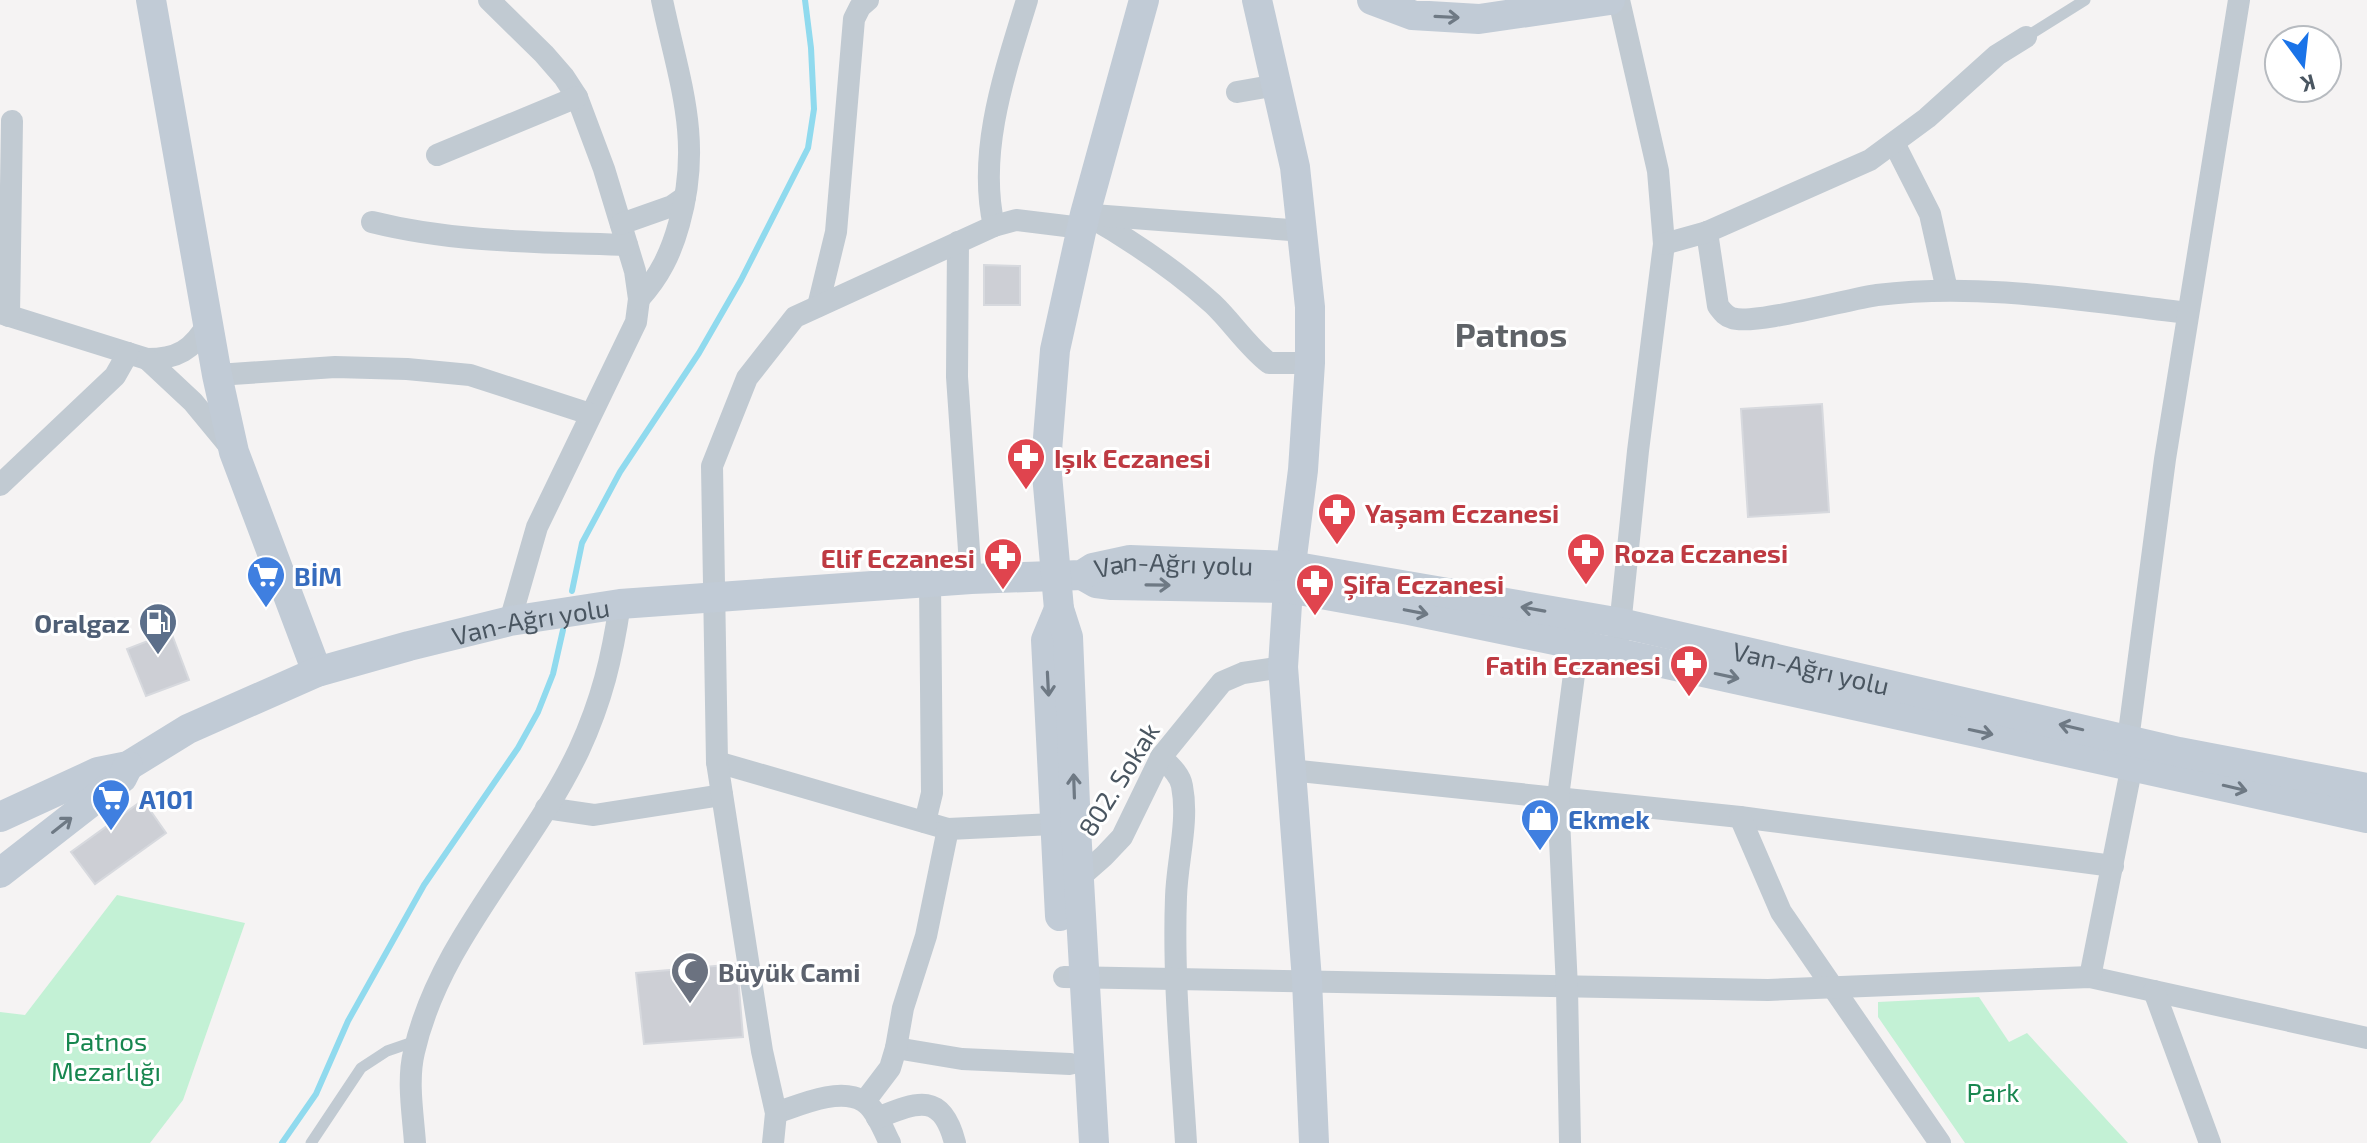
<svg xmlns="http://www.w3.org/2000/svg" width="2367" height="1143" font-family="'Exo 2',sans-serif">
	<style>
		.green { fill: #c3f1d5 }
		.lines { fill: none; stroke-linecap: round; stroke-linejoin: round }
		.stream { stroke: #90daee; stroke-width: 6 }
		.building { fill: #cdcfd5; stroke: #d7d9de; stroke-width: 2 }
		.lane { stroke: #c1cad2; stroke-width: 11 }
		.street { stroke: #c1cad2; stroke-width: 22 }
		.secondary { stroke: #c1cbd6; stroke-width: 30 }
		.oneway { stroke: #6e7984 }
		.labels { text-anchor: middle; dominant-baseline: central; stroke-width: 6; stroke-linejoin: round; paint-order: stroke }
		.health-label { font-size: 26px; font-weight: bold; fill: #be3a42; stroke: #fff; text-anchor: start }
		.street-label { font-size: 26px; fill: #4a5661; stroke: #fff }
		.shop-label { font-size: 26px; font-weight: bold; fill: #366cbe; stroke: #fff; text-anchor: start }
		.service-label { font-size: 26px; font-weight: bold; fill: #4e5e75; stroke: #fff; text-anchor: end }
		.worship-label { font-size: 26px; font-weight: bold; fill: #5b616d; stroke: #fff; text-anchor: start }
		.park-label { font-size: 26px; fill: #17864f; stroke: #fff }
		.district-label { font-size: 34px; font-weight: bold; fill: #5f6368; stroke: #fff }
	</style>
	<rect width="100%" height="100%" fill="#f5f3f3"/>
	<g class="green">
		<polygon points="117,895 245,923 183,1100 150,1143 0,1143 0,1012 25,1015"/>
		<polygon points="1979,997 2009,1042 2027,1033 2128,1143 1965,1143 1878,1017 1878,1002"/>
	</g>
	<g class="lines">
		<g class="stream">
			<polyline points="572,591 582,543 620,472 699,353 741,280 808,148 814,109 811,48 805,0"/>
			<polyline points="282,1143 316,1094 348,1021 424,885 518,748 538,712 553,674 563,630"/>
		</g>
	</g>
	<g class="building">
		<polygon points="984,265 1020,266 1020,305 984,305"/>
		<polygon points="1822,404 1829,512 1748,517 1741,409"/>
		<polygon points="171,632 189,680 146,696 127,649"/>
		<polygon points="143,800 166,833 95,884 71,852"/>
		<polygon points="737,964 743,1037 644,1044 636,973"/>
	</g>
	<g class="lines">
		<g class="lane">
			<polyline points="2026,37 2085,0"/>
			<polyline points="311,1143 361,1068 387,1051 416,1041"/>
		</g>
		<g class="street">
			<polyline points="489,0 544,54 564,77 577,97 604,169 635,271 639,299 636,322 537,527 510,621"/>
			<polyline points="1619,0 1658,171 1664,244 1638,451 1619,636"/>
			<polyline points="1237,92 1277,85"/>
			<polyline points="1894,143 1930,214 1947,290"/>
			<polyline points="437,155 577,97"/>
			<path d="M1085 214C1131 240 1173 268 1213 304 1232 322 1248 347 1269 363H1310"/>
			<polyline points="1093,215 1304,231"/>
			<path d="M372 222C456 243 541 242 627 245"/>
			<polyline points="621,224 672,206 685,197"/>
			<path d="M994 226C977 151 1005 72 1027 0"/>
			<path d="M1707 232 1718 306C1722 311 1725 316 1732 318 1753 326 1848 299 1877 295 1980 282 2085 301 2188 313"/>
			<polyline points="958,242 957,377 971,579"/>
			<polyline points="1664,244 1707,232 1870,160 1927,118 1997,55 2026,37"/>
			<path d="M639 299C660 276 671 253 679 224 703 140 679 81 662 0"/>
			<polyline points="818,306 836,232 854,19 860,7 868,0"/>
			<path d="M0 313 147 359C177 359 193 350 208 323"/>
			<polyline points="9,316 12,121"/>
			<polyline points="147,359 193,402 231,448"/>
			<polyline points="217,375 335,367 407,369 470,375 590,414"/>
			<polyline points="0,485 115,376 128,353"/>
			<path d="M1161 757C1169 765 1180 774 1182 786 1189 822 1177 861 1176 897 1173 979 1181 1061 1186 1143"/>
			<polyline points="717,762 948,829 1054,824 1070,827"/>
			<polyline points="1290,770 1740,817 2113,866"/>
			<polyline points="546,808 594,815 722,795"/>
			<polyline points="1740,817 1781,912 1940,1143"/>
			<polyline points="925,822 932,793 930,582"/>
			<polyline points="1079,878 1104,856 1122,837 1161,757 1222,682 1243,673 1283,667"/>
			<polyline points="1064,977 1768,990 2090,977 2367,1038"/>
			<polyline points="2090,977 2132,765 2128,740 2165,459 2239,0"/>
			<polyline points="2154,991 2210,1143"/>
			<polyline points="896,1048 962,1059 1070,1064"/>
			<polyline points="865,1101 890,1068 896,1048 903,1008 926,936 948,829"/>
			<path d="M776 1113C800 1105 839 1087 863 1101 876 1108 883 1130 890 1143"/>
			<path d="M877 1118C917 1102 942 1091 955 1143"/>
			<path d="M415 1143C413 1114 407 1081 414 1052 439 940 531 852 579 750 602 700 612 658 620 604"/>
			<polyline points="773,1143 776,1113 762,1051 717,762 712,466 747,378 795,317 994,226 1016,220 1082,228"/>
			<polyline points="1570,1143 1567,988 1558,797 1578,644"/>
		</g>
		<g class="secondary">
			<polyline points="151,0 217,375 234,452 317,672"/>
			<polyline points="1257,0 1295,167 1310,307 1310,363 1303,470 1288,588 1283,667 1307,980 1314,1143"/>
			<polyline points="1372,0 1412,15 1479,19 1610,0"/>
			<polyline points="1082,575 1096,583 1112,585 1288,588 1409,610 1617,653 2367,818"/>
			<polyline points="1059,609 1046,640 1060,916"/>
			<path id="s1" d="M0 817 98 772 128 766 188 729 317 672 409 646 510 621 620 604 971 579 1082 575 1093 568 1130 560 1291 566 1621 623 2179 752 2367 788"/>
			<polyline points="0,873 122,778 128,766"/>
			<polyline points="1094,1143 1076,828 1068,637 1059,609 1046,463 1055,350 1085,214 1144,0"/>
		</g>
	</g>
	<defs><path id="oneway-shaft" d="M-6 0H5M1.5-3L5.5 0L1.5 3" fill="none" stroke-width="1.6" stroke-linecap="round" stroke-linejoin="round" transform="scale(2)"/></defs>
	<g class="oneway">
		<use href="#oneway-shaft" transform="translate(1447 17) rotate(3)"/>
		<use href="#oneway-shaft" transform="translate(1158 585) rotate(1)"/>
		<use href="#oneway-shaft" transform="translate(1533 609) rotate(-170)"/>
		<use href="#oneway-shaft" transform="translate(1416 612) rotate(11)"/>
		<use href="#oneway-shaft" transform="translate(1727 676) rotate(12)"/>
		<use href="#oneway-shaft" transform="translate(1048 684) rotate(87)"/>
		<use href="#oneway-shaft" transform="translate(2071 727) rotate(-167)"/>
		<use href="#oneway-shaft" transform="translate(1981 732) rotate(12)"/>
		<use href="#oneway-shaft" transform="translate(1074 786) rotate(-92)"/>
		<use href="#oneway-shaft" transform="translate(2235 788) rotate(13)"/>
		<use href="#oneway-shaft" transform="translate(62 825) rotate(-38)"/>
	</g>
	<defs>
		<g id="pharmacy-pin" transform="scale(2)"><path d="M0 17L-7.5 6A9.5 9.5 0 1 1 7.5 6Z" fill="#e0444e" stroke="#fff"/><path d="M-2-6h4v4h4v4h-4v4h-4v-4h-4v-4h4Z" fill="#fff"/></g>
		<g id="supermarket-pin" transform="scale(2)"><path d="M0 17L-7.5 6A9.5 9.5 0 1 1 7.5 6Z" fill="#3f7fe0" stroke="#fff"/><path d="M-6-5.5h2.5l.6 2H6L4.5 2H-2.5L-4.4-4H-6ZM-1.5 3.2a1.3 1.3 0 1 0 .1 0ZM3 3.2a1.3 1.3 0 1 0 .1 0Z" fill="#fff"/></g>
		<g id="fuel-pin" transform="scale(2)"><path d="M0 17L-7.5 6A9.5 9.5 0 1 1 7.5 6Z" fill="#5c6f8a" stroke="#fff"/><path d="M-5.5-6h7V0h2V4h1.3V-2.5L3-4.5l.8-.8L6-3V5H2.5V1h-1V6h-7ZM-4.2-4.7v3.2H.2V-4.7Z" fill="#fff"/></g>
		<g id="shop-pin" transform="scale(2)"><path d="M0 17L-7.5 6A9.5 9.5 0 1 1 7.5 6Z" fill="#3f7fe0" stroke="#fff"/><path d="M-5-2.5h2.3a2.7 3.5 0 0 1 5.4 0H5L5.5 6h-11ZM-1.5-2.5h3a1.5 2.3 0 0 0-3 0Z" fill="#fff"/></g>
		<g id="mosque-pin" transform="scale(2)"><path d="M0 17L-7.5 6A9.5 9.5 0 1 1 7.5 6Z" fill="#6b7280" stroke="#fff"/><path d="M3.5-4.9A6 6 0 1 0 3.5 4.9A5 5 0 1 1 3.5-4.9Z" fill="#fff"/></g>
	</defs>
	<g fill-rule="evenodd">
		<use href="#pharmacy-pin" x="1026" y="457"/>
		<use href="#pharmacy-pin" x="1337" y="512"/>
		<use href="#pharmacy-pin" x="1586" y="552"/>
		<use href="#pharmacy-pin" x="1003" y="557"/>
		<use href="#supermarket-pin" x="266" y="575"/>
		<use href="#pharmacy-pin" x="1315" y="583"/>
		<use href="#fuel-pin" x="158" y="622"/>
		<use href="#pharmacy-pin" x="1689" y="664"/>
		<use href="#supermarket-pin" x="111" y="798"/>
		<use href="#shop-pin" x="1540" y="818"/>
		<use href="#mosque-pin" x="690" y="971"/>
	</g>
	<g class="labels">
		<g class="health-label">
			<text x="1054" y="457">Işık Eczanesi</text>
			<text x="1365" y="512">Yaşam Eczanesi</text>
			<text x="1614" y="552">Roza Eczanesi</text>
			<text x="975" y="557" text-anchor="end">Elif Eczanesi</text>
			<text x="1343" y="583">Şifa Eczanesi</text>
			<text x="1661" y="664" text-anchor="end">Fatih Eczanesi</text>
		</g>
		<g class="street-label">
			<text stroke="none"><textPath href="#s1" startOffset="1218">Van-Ağrı yolu</textPath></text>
			<text stroke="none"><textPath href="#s1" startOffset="570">Van-Ağrı yolu</textPath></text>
			<text stroke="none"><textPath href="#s1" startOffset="1866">Van-Ağrı yolu</textPath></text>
			<text transform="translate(1118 779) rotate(-58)">802. Sokak</text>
		</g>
		<g class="shop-label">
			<text x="294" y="575">BİM</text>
			<text x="139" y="798">A101</text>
			<text x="1568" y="818">Ekmek</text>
		</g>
		<g class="service-label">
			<text x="130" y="622">Oralgaz</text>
		</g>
		<g class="worship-label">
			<text x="718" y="971">Büyük Cami</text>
		</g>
		<g class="park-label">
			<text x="106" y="1040">Patnos<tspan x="106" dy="30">Mezarlığı</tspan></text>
			<text x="1993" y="1091">Park</text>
		</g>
		<g class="district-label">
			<text x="1511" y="333">Patnos</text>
		</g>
	</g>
	<g transform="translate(2303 64) rotate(165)"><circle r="38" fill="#ffffff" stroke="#b7bbc0" stroke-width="2"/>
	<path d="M0-6L14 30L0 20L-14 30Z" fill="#1a73e8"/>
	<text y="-12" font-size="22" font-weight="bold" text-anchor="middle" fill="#4a5661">K</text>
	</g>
</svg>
